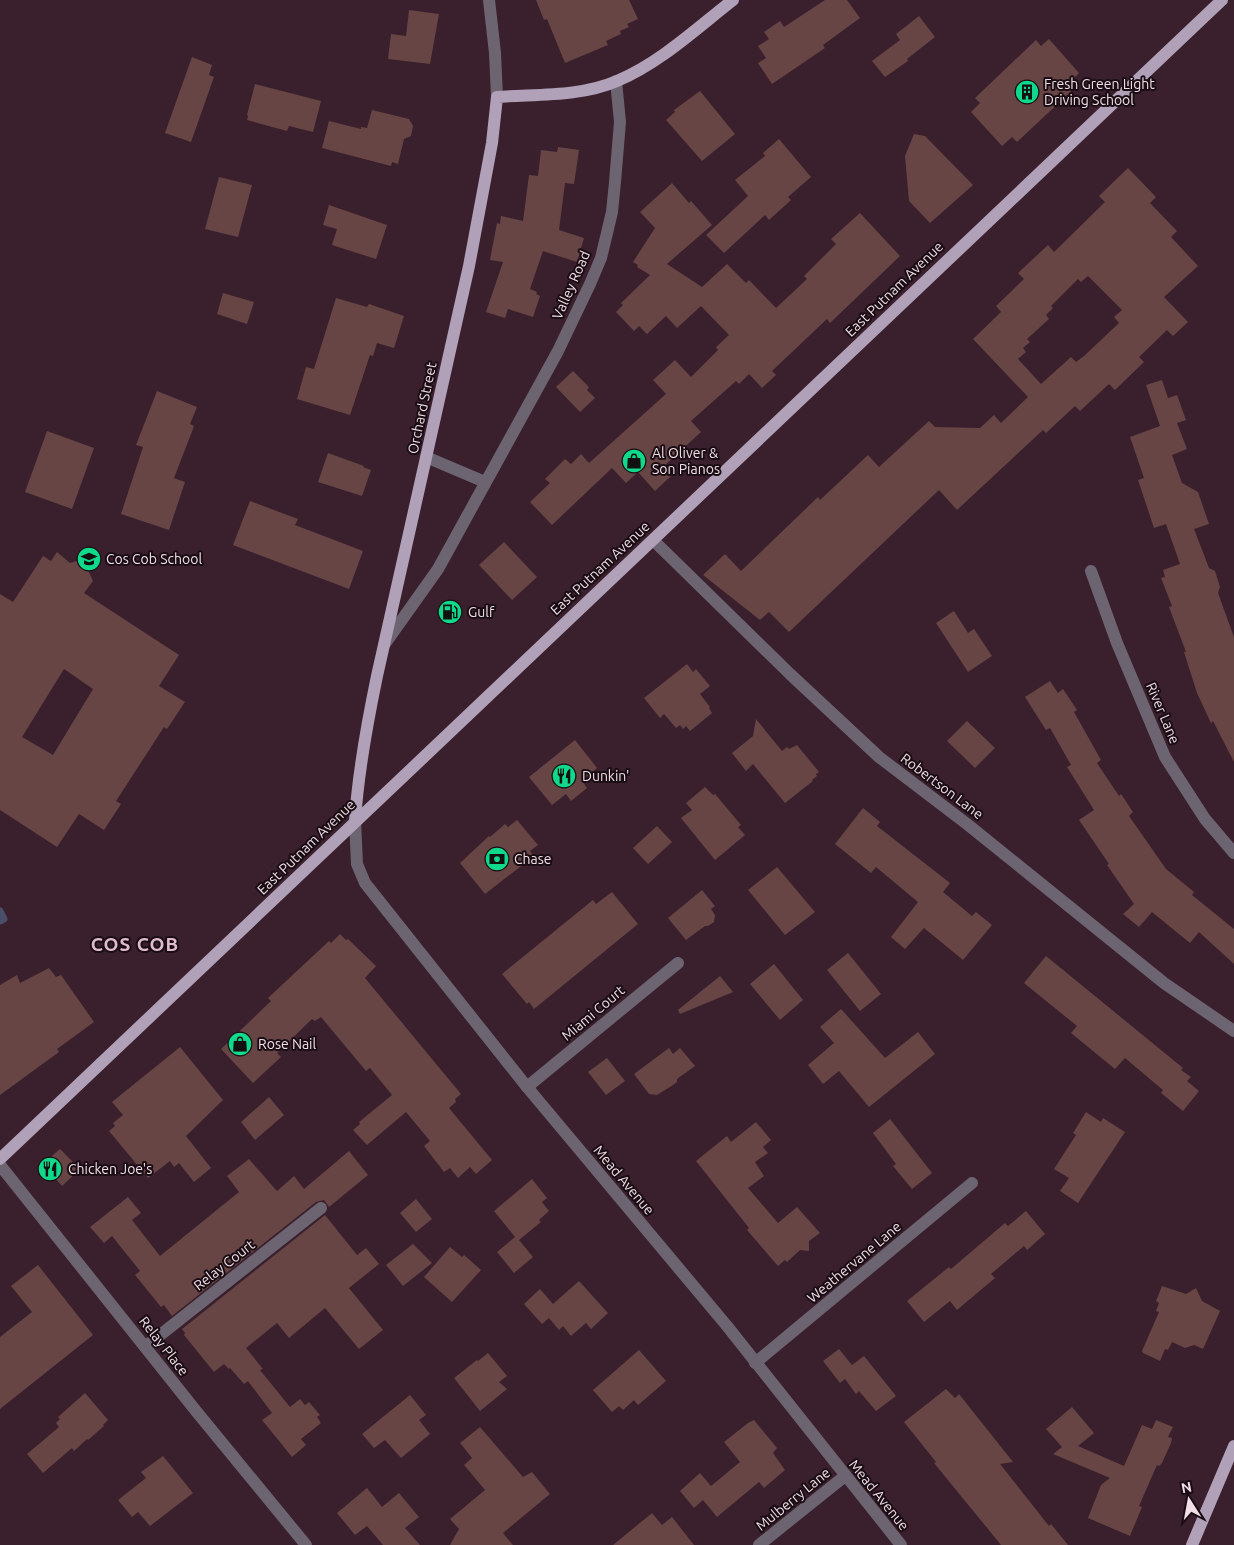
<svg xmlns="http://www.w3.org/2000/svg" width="1234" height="1545" font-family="Ubuntu,sans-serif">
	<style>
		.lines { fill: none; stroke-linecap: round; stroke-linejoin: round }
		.stream { stroke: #4b4e69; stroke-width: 7 }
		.building { fill: #674544; fill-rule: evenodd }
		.minor { stroke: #6c6571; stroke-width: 12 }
		.major { stroke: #b0a1b9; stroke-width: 12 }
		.labels { text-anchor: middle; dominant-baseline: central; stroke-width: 4; stroke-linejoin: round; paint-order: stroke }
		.poi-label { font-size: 14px; fill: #f1dee6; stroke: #190d13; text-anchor: start }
		.street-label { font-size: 14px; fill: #f1dee6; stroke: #190d13 }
		.district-label { font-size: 19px; font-weight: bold; letter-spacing: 1px; fill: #dfbbcd; stroke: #190d13 }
	</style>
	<rect width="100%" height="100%" fill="#3a1f2d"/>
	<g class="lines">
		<polyline class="stream" points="0,911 4,919 0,921"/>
	</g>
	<g class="building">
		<polygon points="536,0 629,0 638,19 627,24 629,27 620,31 621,34 606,41 608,45 565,63 547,19 544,20"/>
		<polygon points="825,0 847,0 860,18 823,45 825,48 772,84 758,63 766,58 758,46 769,39 764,32 780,21 784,27"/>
		<polygon points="409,10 439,14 430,64 388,59 391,34 406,36"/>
		<polygon points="919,16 935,37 907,59 908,61 885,77 872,61 900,40 896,34"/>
		<polygon points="1049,39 1079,73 1073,79 1078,85 1017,142 1012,137 1002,146 971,112 980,103 975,98 1036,40 1041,46"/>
		<polygon points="192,57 212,65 209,75 214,77 191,142 165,133"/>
		<polygon points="255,84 321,101 313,132 289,126 287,131 247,120 248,116 247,115"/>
		<polygon points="700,91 735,134 702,161 666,120 675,112 674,110"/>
		<polygon points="372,110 409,119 413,126 411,136 404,139 398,164 392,162 391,166 322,148 329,121 361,129 361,127 367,128"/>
		<polygon points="914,134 925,136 973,185 930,223 909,201 905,156"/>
		<polygon points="779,139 811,177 788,197 791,200 769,220 765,215 724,253 706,235 748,196 735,180 765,156 763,153"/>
		<polygon points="558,147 579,150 574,184 565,183 559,230 584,238 577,262 543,251 530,289 537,292 536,294 540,296 533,317 508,309 505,318 486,312 503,262 490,260 497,223 500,224 501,216 523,221 529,175 538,176 541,150 557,152"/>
		<path d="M1128 168 1156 197 1150 203 1177 231 1171 237 1198 266 1164 297 1188 322 1173 336 1167 330 1139 357 1144 362 1115 390 1109 384 1080 411 1075 406 1046 433 1043 430 957 510 939 490 789 632 769 612 760 620 703 575 725 554 741 571 818 497 820 500 868 455 879 467 929 421 935 427 980 428 994 415 1001 423 1028 397 973 339 1001 312 996 306 1024 279 1018 273 1048 245 1054 252 1105 202 1099 196ZM1088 276 1122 310 1114 317 1119 323 1084 356 1076 362 1071 357 1041 384 1018 359 1026 352 1023 348 1030 342 1027 339 1049 319 1046 315 1053 308 1051 306 1078 279 1081 282Z"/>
		<polygon points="219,177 252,185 238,237 205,229"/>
		<polygon points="672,183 689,203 691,201 712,225 667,264 702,287 727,264 746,283 749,280 776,308 807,279 804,276 836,244 831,239 860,213 900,256 830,323 827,319 772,371 776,375 762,388 749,374 739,384 736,381 691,421 701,432 663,467 671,476 655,491 638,472 626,483 612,468 552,525 530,502 550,483 545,479 565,459 571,464 581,454 589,463 666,394 653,380 675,360 691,377 718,350 716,347 729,335 701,306 677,328 666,316 647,334 639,326 634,331 616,312 623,305 621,303 650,275 637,267 638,265 633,262 655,228 640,212"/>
		<polygon points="329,205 387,225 376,259 332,245 337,229 323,225"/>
		<polygon points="223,293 254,302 247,324 217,314"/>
		<polygon points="336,298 367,307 369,304 404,316 394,348 377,343 373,356 370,355 350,415 297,399 306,367 314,369"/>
		<polygon points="573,371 589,387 587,390 595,398 580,412 556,387"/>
		<polygon points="1162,380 1168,398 1177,395 1186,420 1177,423 1187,449 1172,455 1182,483 1198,492 1209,524 1194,529 1209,568 1215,571 1220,587 1218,593 1234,637 1234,762 1213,721 1211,723 1197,693 1184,652 1186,652 1169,607 1172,606 1161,578 1165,577 1163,570 1180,564 1166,524 1154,528 1138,480 1144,478 1130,437 1160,426 1146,385"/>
		<polygon points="157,391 197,407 190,424 194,426 193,429 174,478 185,482 169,530 121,514 143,447 136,445"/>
		<polygon points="47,431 94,448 72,509 25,492"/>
		<polygon points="328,453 364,466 363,467 371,470 362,496 318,482"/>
		<polygon points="250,501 298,519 295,525 363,551 349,589 233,545"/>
		<polygon points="504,542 537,577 512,600 479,565"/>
		<path d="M57 552 70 563 76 561 87 568 93 581 84 593 179 655 159 686 185 702 167 729 164 727 116 801 121 804 104 830 79 814 57 847 0 810V594L13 602 43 556 51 561ZM64 669 93 689 53 755 22 737Z"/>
		<polygon points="954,611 968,633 974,629 992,656 968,672 936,623"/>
		<polygon points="687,664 693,672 696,669 710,686 700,694 710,707 709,708 712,713 690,731 686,726 683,729 680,725 676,728 664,714 660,718 644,698"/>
		<polygon points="1050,681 1058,693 1063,689 1077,710 1074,712 1101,760 1097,763 1119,796 1121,794 1133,812 1129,816 1166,869 1194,892 1192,895 1234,929 1234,964 1199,932 1190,943 1152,912 1139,927 1123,914 1134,904 1107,865 1109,864 1079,820 1094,810 1067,767 1071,765 1050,728 1046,730 1025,697"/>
		<polygon points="756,719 782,751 787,747 789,749 797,745 819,772 816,774 817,776 812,780 813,781 785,803 753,764 746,771 732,753 753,736"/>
		<polygon points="967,721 995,748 975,768 947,741"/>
		<polygon points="575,740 597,768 582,781 587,788 571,801 566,794 552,805 529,777"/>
		<polygon points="705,787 713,795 715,794 741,825 738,827 745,835 715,860 681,818 692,810 686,803"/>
		<polygon points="863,808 880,822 877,826 950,883 943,892 972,916 976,912 992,925 963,960 924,928 905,949 891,937 918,902 876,867 871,873 835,844"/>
		<polygon points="517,820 538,845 530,851 534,856 485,894 460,863 489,836 490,837 505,824 508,827"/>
		<polygon points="657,826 672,842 648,864 633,848"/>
		<polygon points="777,867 815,912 785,935 748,890"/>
		<polygon points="702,890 715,906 711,909 715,915 714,922 708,926 705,926 686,940 668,918"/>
		<polygon points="612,892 638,924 534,1009 529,1002 527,1004 502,974 593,900 596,904"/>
		<polygon points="340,934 346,940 348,939 376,966 365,978 461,1094 455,1099 456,1102 449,1108 492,1160 476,1174 470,1167 458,1178 450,1168 444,1172 424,1146 430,1141 406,1112 367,1145 353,1130 360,1124 359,1122 392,1095 370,1068 366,1071 321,1017 315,1021 312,1019 279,1051 277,1053 281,1057 253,1083 221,1049 271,1001 268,998 329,941 331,943"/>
		<polygon points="848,953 881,994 860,1011 827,970"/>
		<polygon points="1046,956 1183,1068 1181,1070 1191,1077 1187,1081 1199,1091 1183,1111 1161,1093 1163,1090 1125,1058 1115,1069 1071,1033 1077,1026 1024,983"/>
		<polygon points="774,964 803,1000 780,1020 750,984"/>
		<polygon points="49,968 56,977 61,975 94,1022 57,1049 59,1052 0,1095 0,985 17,975 20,983"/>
		<polygon points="720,976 733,992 680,1014 678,1010"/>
		<polygon points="841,1009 885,1058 918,1032 935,1054 869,1107 839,1071 823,1084 808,1065 834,1043 820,1027"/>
		<polygon points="180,1047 223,1100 186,1136 211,1168 194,1182 179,1163 174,1167 170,1161 148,1178 109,1131 115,1126 113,1123 123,1115 112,1102"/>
		<polygon points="669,1048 673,1054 680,1048 695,1066 677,1079 677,1082 673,1085 657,1095 649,1094 634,1074"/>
		<polygon points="607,1058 625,1081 606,1095 588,1072"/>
		<polygon points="269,1097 284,1115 255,1140 241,1122"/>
		<polygon points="1086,1112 1101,1122 1103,1118 1125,1132 1078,1203 1060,1191 1069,1178 1054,1169 1076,1135 1073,1133"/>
		<polygon points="890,1119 932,1173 912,1189 893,1166 896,1164 873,1133"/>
		<polygon points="756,1122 771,1140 763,1147 768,1153 755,1162 764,1176 748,1188 778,1223 797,1207 820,1233 809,1241 809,1251 800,1250 787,1262 785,1260 778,1266 747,1230 749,1228 696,1161 727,1136 731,1142"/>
		<polygon points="60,1149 80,1169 62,1186 55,1178 52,1181 39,1167"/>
		<polygon points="349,1151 368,1175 329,1207 324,1200 316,1202 172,1316 164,1305 161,1307 135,1275 140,1271 112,1236 104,1243 90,1227 128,1197 141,1213 132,1220 160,1256 239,1192 227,1176 249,1159 277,1191 294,1176 304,1189"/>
		<polygon points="532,1179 547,1198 542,1202 549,1211 539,1220 541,1222 519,1240 533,1257 514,1273 497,1252 515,1237 494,1211"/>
		<polygon points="416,1199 432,1219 416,1232 400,1213"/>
		<polygon points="1026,1211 1045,1234 1027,1250 1024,1246 991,1274 995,1278 957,1310 950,1301 924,1322 907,1301 949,1267 951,1269 1005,1223 1008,1226"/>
		<polygon points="325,1215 357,1255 366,1248 379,1264 349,1288 383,1330 359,1349 325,1308 289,1338 277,1323 246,1348 263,1369 260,1370 290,1407 300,1399 305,1405 309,1402 320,1415 317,1417 321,1423 301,1439 306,1445 292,1457 262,1420 272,1413 248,1381 244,1384 230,1368 229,1369 224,1364 214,1372 184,1335 185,1333 182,1329"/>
		<polygon points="413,1244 432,1263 403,1286 386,1265"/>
		<polygon points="450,1247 462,1257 464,1255 481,1270 452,1302 424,1277"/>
		<polygon points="38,1265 93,1335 0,1409 0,1337 32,1312 11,1286"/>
		<polygon points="579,1281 608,1313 591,1329 586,1323 571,1336 563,1326 559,1330 549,1318 542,1324 524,1304 540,1289 553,1304"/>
		<polygon points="1162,1286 1186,1294 1196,1288 1202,1301 1220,1311 1203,1349 1194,1345 1185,1348 1172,1342 1168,1350 1165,1349 1160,1361 1143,1353 1142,1351 1159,1312 1156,1311 1159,1303 1156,1301"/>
		<polygon points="839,1349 852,1365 864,1356 896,1396 876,1411 859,1391 856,1394 845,1379 840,1383 823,1361"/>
		<polygon points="639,1350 666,1381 638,1405 634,1400 623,1410 619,1406 612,1412 593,1390"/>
		<polygon points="488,1353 507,1376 499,1382 507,1389 480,1411 454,1378 477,1360 478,1361"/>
		<polygon points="946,1389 955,1398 959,1394 1013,1462 1000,1464 1049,1526 1051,1524 1068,1545 1001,1545 934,1463 936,1462 904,1422"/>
		<polygon points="85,1393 108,1420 103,1425 104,1426 88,1440 87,1439 74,1451 72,1448 43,1473 27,1454 59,1427 56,1423 60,1419 58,1417"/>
		<polygon points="410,1395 426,1415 419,1420 430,1434 401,1458 385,1440 374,1448 362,1434"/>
		<polygon points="1072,1407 1094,1433 1078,1446 1124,1466 1142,1425 1152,1429 1156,1420 1173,1427 1168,1437 1172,1438 1171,1443 1162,1463 1159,1466 1157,1465 1139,1506 1142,1507 1130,1536 1088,1518 1101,1485 1110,1478 1053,1454 1062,1447 1046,1429"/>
		<polygon points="754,1420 777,1448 773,1453 785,1470 764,1488 759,1482 717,1517 703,1500 694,1508 680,1491 700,1473 711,1486 740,1462 724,1442 748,1423"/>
		<polygon points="480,1427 523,1477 532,1472 550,1494 503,1533 513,1545 450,1545 459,1529 450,1519 485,1490 464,1465 472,1458 460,1443"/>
		<polygon points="163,1456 193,1493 150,1526 138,1512 132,1517 118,1500 146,1478 141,1472"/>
		<polygon points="367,1488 382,1507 399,1493 419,1517 405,1528 420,1545 383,1545 367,1526 355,1535 337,1513"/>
		<polygon points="652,1513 662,1525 672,1517 694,1545 613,1545"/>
	</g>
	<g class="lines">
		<g class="minor">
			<polyline points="489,0 495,53 497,97"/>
			<polyline points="426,457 485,482"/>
			<polyline points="653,540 790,674 879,757 967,824 1164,983 1234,1031"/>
			<polyline points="1091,571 1117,643 1165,757 1205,819 1234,853"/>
			<polyline points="384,645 438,569 558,351 590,284 601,258 612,212 615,182 620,122 616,81"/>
			<polyline points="355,821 357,864 365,883 527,1087 727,1326 901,1545"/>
			<polyline points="527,1087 678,963"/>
			<polyline points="0,1165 196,1411 306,1545"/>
			<polyline points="145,1347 321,1208"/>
			<polyline points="755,1363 972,1183"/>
			<polyline points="759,1545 845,1476"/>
		</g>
		<g class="major">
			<path d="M355 821C358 772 367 724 377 676L469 266 492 143 497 97C536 94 580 97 617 81 660 63 697 28 733 0"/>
			<polyline points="0,1159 1222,0"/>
			<polyline points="1192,1545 1234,1446"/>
		</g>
	</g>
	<defs>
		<g id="building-disc" transform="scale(1.25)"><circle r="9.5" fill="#0fd98a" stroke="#190d13"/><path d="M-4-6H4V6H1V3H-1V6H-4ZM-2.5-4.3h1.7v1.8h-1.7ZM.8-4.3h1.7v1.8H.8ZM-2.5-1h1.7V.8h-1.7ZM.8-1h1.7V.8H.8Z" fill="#111"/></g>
		<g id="shop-disc" transform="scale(1.25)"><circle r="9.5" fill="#0fd98a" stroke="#190d13"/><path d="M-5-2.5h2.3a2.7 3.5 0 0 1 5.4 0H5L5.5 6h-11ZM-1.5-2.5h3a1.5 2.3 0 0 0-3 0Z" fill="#111"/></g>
		<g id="school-disc" transform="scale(1.25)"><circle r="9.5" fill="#0fd98a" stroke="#190d13"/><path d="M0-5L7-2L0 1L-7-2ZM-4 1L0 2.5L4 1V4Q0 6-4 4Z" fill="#111"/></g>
		<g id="fuel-disc" transform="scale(1.25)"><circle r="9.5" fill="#0fd98a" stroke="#190d13"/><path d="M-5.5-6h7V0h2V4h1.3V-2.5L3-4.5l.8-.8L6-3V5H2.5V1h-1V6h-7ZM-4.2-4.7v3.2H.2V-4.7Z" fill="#111"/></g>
		<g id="restaurant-disc" transform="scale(1.25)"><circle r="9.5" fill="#0fd98a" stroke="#190d13"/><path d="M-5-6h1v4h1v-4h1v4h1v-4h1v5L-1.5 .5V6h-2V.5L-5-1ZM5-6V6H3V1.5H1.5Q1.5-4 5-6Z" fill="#111"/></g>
		<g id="bank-disc" transform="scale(1.25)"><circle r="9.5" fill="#0fd98a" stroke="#190d13"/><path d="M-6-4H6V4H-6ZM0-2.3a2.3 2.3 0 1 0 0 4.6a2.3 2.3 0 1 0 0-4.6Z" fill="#111"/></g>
	</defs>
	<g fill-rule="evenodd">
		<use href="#building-disc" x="1027" y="92"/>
		<use href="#shop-disc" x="634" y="461"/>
		<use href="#school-disc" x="89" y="559"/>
		<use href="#fuel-disc" x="450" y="612"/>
		<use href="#restaurant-disc" x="564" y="776"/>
		<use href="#bank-disc" x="497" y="859"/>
		<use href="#shop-disc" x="240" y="1044"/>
		<use href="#restaurant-disc" x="50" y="1169"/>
	</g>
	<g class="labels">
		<g class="poi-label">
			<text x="1044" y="84">Fresh Green Light<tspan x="1044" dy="16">Driving School</tspan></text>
			<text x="652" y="453">Al Oliver &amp;<tspan x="652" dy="16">Son Pianos</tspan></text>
			<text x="106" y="559">Cos Cob School</text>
			<text x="468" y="612">Gulf</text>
			<text x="582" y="776">Dunkin'</text>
			<text x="514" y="859">Chase</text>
			<text x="258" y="1044">Rose Nail</text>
			<text x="68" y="1169">Chicken Joe's</text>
		</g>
		<g class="street-label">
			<text transform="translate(571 285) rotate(-66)">Valley Road</text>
			<text transform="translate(894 289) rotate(-44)">East Putnam Avenue</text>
			<text transform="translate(422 408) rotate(-78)">Orchard Street</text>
			<text transform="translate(600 568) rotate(-43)">East Putnam Avenue</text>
			<text transform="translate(1163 713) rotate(67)">River Lane</text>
			<text transform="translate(942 786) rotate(37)">Robertson Lane</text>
			<text transform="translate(306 847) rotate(-44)">East Putnam Avenue</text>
			<text transform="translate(593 1013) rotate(-40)">Miami Court</text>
			<text transform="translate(624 1180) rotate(50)">Mead Avenue</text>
			<text transform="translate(854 1262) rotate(-40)">Weathervane Lane</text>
			<text transform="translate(224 1265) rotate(-38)">Relay Court</text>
			<text transform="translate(164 1346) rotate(52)">Relay Place</text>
			<text transform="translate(879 1495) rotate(51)">Mead Avenue</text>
			<text transform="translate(793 1499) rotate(-39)">Mulberry Lane</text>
		</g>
		<g class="district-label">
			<text x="135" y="944">COS COB</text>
		</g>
	</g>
	<g transform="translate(1189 1500) rotate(349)" stroke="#190d13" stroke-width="4" paint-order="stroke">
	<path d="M0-4L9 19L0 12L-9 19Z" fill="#f1dee6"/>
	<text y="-8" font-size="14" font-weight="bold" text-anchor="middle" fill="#f1dee6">N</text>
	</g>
</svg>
